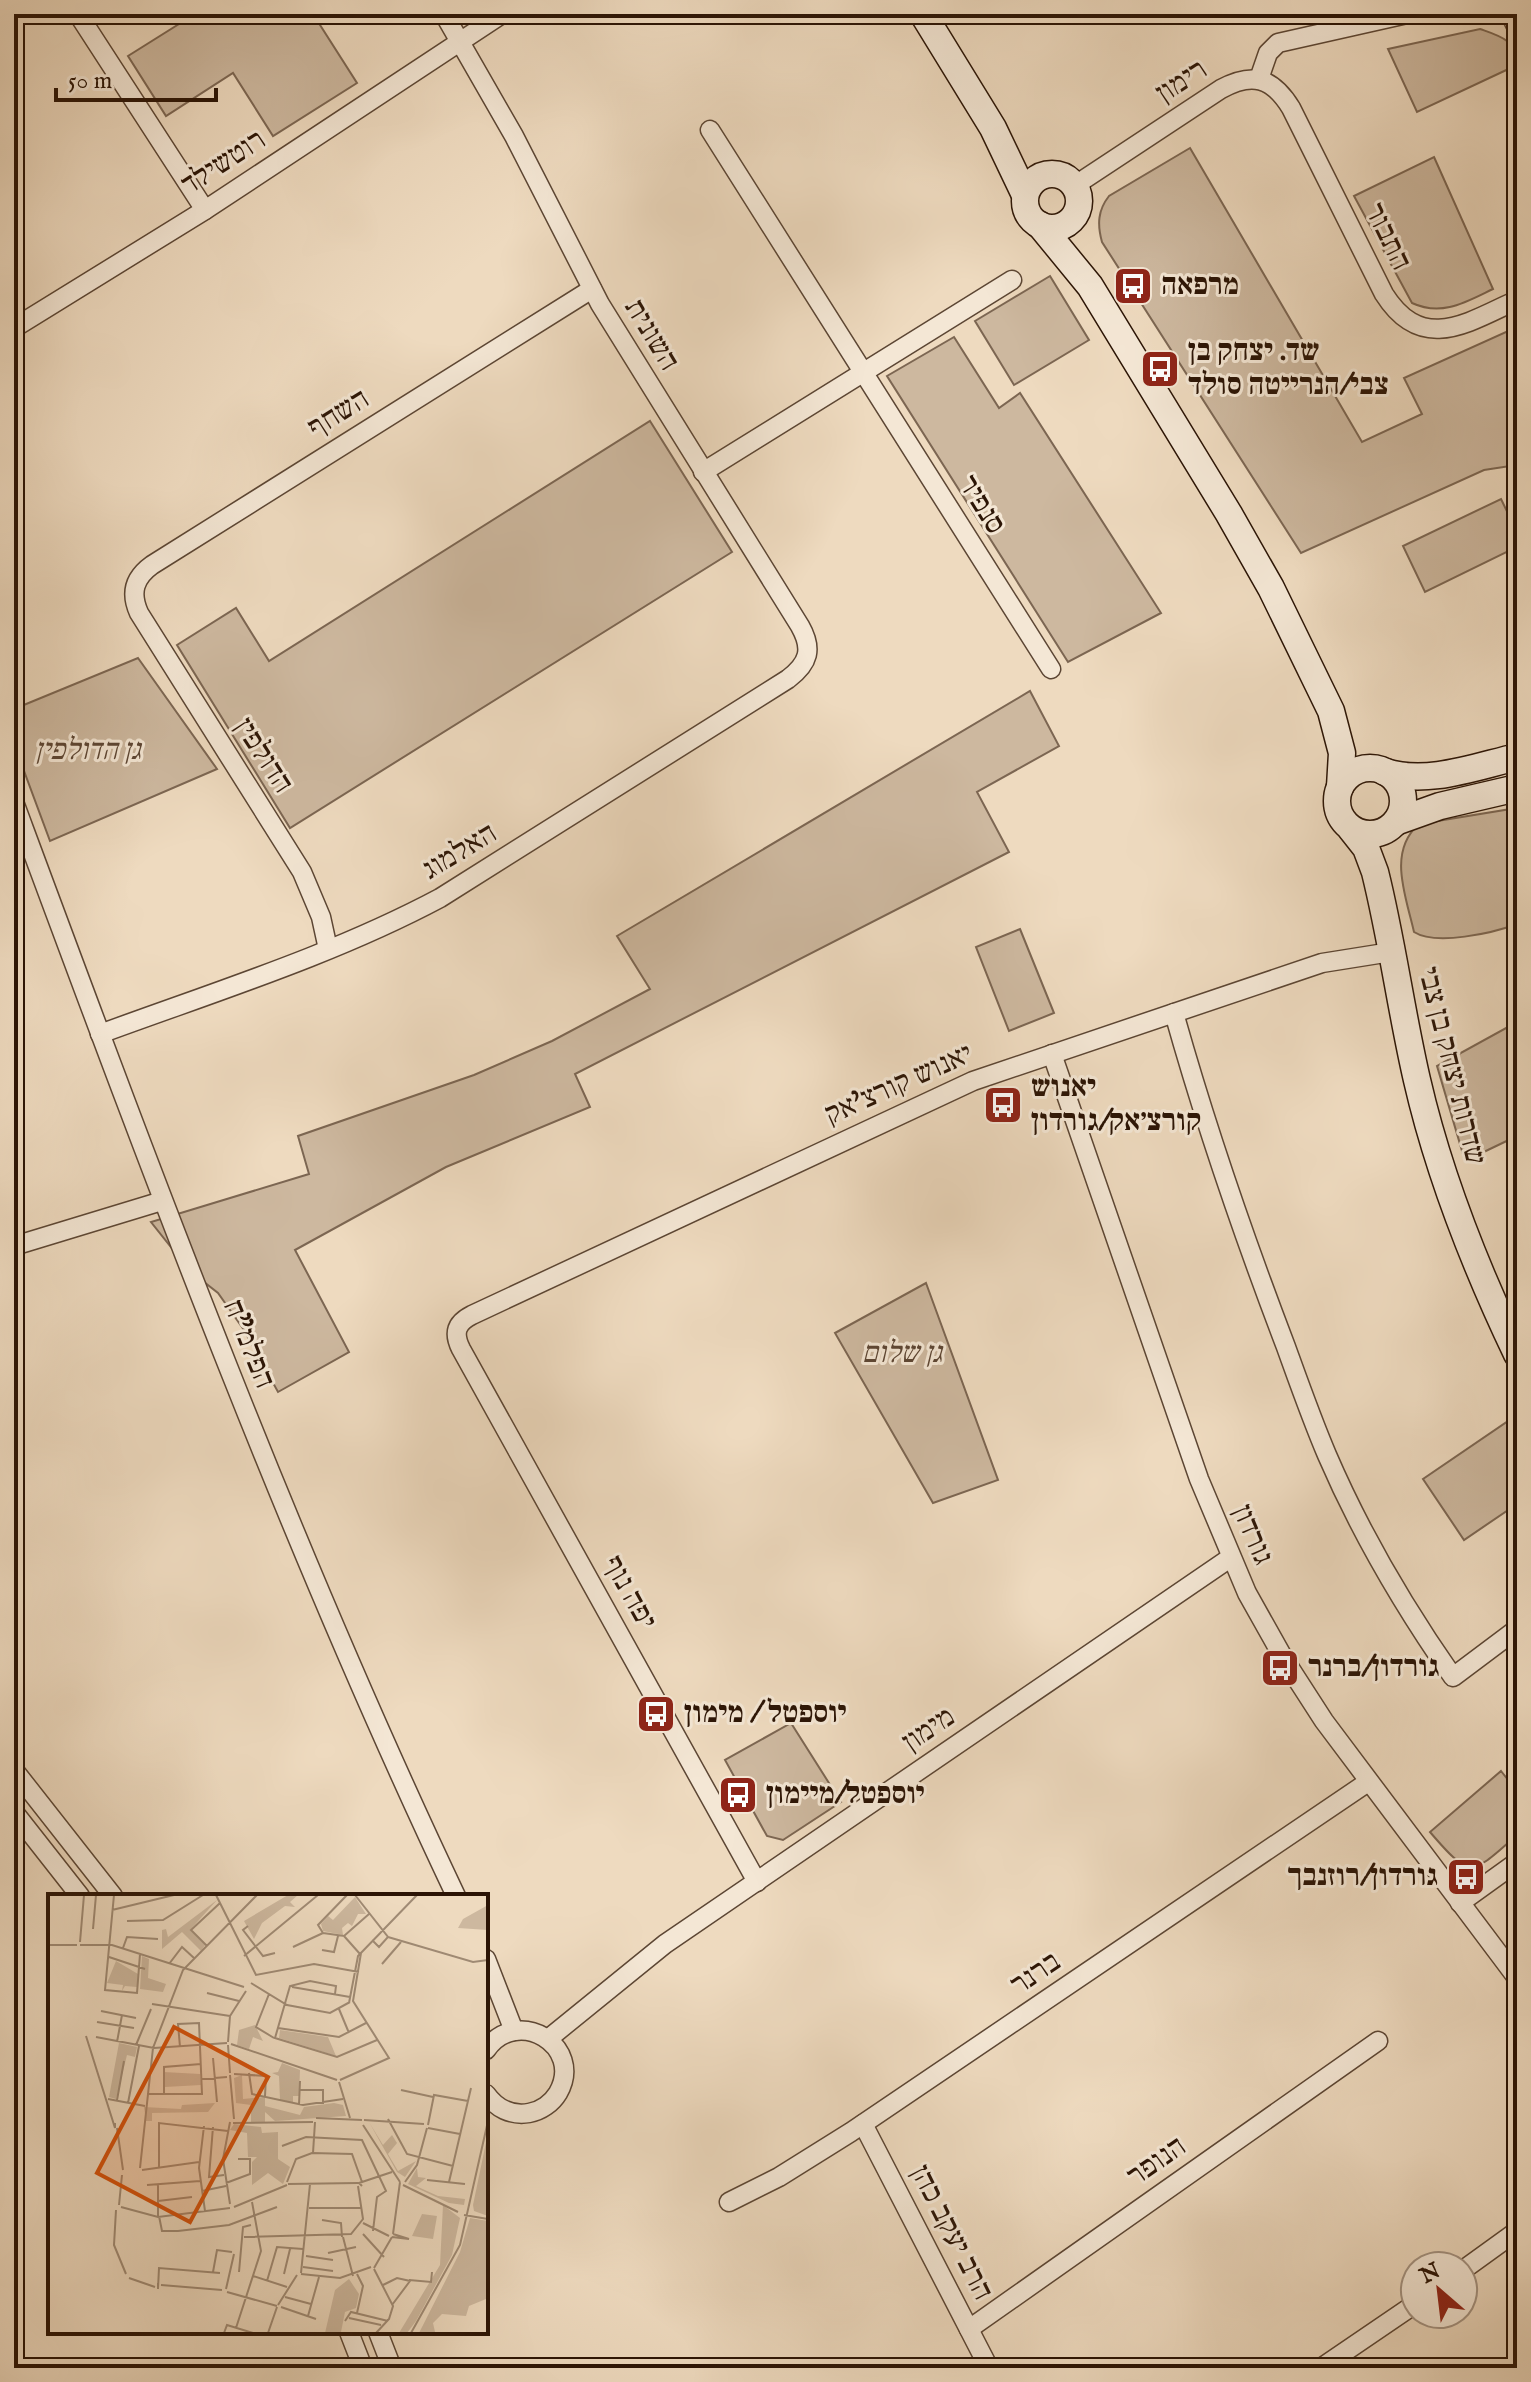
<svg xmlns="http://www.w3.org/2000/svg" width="1531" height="2382" font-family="'IM FELL English','Frank Ruhl Libre',serif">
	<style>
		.green { fill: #cdb89f; stroke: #7c6652; stroke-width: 2 }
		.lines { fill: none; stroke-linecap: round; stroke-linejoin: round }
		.street-casing { stroke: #5c4634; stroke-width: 21 }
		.secondary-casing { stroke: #2b1405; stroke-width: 29 }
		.street { stroke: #f4e7d5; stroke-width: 18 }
		.secondary { stroke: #f4e7d5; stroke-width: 26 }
		.labels { text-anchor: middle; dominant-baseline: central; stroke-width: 6; stroke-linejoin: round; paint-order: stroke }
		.street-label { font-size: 30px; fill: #2b1405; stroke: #f4e7d5 }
		.poi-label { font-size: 30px; font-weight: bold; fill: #2b1405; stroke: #f4e7d5; text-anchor: start }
		.park-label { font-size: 30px; font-style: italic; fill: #5c4533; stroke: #f4e7d5 }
		.inset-road { fill: none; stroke: #a08b75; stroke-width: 2 }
		.view { fill: #d5520b; fill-opacity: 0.15; stroke: #d5520b; stroke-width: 4 }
		.inset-edge { fill: none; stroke: #2b1405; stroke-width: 4 }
	</style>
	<rect width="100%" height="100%" fill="#eedabf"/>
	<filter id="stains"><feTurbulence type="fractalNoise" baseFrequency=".0025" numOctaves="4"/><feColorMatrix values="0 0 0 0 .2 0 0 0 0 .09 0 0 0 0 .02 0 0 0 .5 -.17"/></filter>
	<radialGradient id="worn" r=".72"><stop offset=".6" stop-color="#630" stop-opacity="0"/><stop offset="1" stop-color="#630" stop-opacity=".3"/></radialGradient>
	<g class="green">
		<polygon points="195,14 313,14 357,83 273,136 233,73 166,116 128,56"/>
		<path d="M1480 29C1500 36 1517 40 1517 65L1417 112 1388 49Z"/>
		<path d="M1190 148 1362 442 1422 414 1404 378 1517 327V470L1510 466 1484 470 1301 553 1102 242C1097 224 1098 210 1109 196Z"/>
		<path d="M1434 157 1493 289C1466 302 1442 317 1412 303L1354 196Z"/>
		<polygon points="1050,276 1089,340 1014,385 975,321"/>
		<polygon points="954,337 999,408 1020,393 1161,613 1068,662 887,376"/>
		<polygon points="650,421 732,552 290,828 177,645 236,608 269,661"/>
		<polygon points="1501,499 1517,532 1517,547 1425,592 1403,546"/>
		<polygon points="138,658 217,769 50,841 14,744 14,709"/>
		<polygon points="1030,691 1059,746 977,792 1009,852 575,1074 590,1107 446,1167 295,1250 349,1352 278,1392 244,1330 218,1293 190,1271 151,1222 309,1174 298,1136 474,1075 552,1041 650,989 617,936"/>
		<path d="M1517 808V924C1493 933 1436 946 1414 932 1406 896 1387 852 1419 824Z"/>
		<polygon points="1020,929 1054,1013 1009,1031 976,947"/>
		<polygon points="1517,1022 1517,1076 1513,1079 1517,1086 1517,1136 1465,1161 1437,1066"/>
		<polygon points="926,1283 998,1480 933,1503 835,1333"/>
		<polygon points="1517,1415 1517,1504 1464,1540 1423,1479"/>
		<polygon points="791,1723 841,1802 783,1840 767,1836 725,1760"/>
		<path d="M1501 1771 1517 1791V1835C1472 1875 1471 1880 1430 1832Z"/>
	</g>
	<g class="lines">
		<g class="street-casing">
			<g id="street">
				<polyline points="78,14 205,210"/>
				<polyline points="1510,14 1517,28"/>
				<polyline points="1259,79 1268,53 1278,43 1407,14"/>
				<polyline points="710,130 1051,669"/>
				<path d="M1074 186 1221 89C1252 72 1272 77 1291 108L1384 294C1422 354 1467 323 1517 300"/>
				<polyline points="14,328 205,210 502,14"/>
				<polyline points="703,472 1012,280"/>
				<path d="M14 802C151 1171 287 1540 456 1896"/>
				<path d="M328 949 321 917 302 872 139 613C130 593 134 578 152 565L592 289"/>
				<path d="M1174 1013C1206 1127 1244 1237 1286 1347 1299 1383 1312 1420 1327 1455 1361 1534 1404 1607 1453 1677L1517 1629"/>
				<path d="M100 1034C214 992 333 955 440 898L788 679C809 663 813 649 800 626L600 304 514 136 444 14"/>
				<polyline points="1052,1054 1199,1479 1247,1593 1284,1659 1324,1721 1517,1978"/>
				<polyline points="14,1246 162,1201"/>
				<polyline points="14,1770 113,1896"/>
				<polyline points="14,1812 80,1896"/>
				<path d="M757 1882 461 1349C453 1333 456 1323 472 1315L973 1081 1322 963 1391 952"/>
				<polyline points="1460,1903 1517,1862"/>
				<polyline points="486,1959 514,2031"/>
				<polyline points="548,2039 665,1944 1230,1558"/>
				<path d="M486 2050C517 2005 585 2046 558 2093 552 2103 541 2111 529 2113 511 2116 496 2108 486 2094"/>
				<polyline points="863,2124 989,2368"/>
				<polyline points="729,2202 779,2177 851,2132 1368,1782"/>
				<polyline points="1463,2270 1517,2231"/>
				<polyline points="969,2329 1378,2041"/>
				<polyline points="349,2332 363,2368"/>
				<polyline points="378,2332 392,2368"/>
				<polyline points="1321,2368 1415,2304"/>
			</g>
		</g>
		<g class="secondary-casing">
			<g id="secondary">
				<polyline points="923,14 993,128 1025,195"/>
				<circle cx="1052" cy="201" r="27"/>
				<polyline points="1040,225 1090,286 1229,514 1271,588 1331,711 1342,753 1340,787"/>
				<circle cx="1370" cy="801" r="33"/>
				<path d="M1385 772C1428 785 1474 767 1517 757"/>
				<polyline points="1398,821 1440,806 1517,788"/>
				<path d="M1351 829 1366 848 1375 872C1392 940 1401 1011 1417 1080 1439 1176 1475 1266 1517 1354"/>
			</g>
		</g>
		<use href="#street" class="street"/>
		<use href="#secondary" class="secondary"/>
	</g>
	<defs>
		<g id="bus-square" transform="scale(2)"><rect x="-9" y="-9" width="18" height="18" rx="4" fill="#8f2418" stroke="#f4e7d5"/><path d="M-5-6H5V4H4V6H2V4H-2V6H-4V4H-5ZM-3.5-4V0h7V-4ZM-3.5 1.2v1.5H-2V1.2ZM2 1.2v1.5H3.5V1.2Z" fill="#fff"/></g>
	</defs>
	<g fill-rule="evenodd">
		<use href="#bus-square" x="1133" y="286"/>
		<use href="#bus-square" x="1160" y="369"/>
		<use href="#bus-square" x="1003" y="1105"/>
		<use href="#bus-square" x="1280" y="1668"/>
		<use href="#bus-square" x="656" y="1714"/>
		<use href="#bus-square" x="738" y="1795"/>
		<use href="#bus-square" x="1466" y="1877"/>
	</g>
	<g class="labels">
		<g class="street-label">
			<text transform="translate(1182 82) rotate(-33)">רימון</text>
			<text transform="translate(224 163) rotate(-33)">רוטשילד</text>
			<text transform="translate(1387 237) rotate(64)">התבור</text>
			<text transform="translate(651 335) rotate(59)">השונית</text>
			<text transform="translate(339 414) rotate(-32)">השחף</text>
			<text transform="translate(981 505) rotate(58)">סנפיר</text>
			<text transform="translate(263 756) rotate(57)">הדולפין</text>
			<text transform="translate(460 852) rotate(-31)">האלמוג</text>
			<text transform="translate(1451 1066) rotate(76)">שדרות יצחק בן צבי</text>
			<text transform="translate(899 1085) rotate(-24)">יאנוש קורצ'אק</text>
			<text transform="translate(248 1344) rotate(68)">הפלמ"ח</text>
			<text transform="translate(1252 1535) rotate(67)">גורדון</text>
			<text transform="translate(629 1593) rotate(61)">יפה נוף</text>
			<text transform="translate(929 1730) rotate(-34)">מימון</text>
			<text transform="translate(1036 1974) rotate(-34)">ברנר</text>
			<text transform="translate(1157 2162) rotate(-35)">הנופר</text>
			<text transform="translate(951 2233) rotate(63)">הרב יעקב כהן</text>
		</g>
		<g class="poi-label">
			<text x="1161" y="286">מרפאה</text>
			<text x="1188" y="352">שד. יצחק בן<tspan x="1188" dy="34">צבי/הנרייטה סולד</tspan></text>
			<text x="1031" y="1088">יאנוש<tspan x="1031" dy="34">קורצ׳אק/גורדון</tspan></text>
			<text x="1308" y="1668">גורדון/ברנר</text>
			<text x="684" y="1714">יוספטל / מימון</text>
			<text x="766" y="1795">יוספטל/מיימון</text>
			<text x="1438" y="1877" text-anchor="end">גורדון/רוזנבך</text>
		</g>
		<g class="park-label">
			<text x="88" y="751">גן הדולפין</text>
			<text x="902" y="1354">גן שלום</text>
		</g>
	</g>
	<g transform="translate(48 1894)">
		<rect width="440" height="440" fill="#eedabf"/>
		<path d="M240 1H250L242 8 247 13 237 12 214 29 206 45 196 27ZM307 3 318 20H310L304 32 300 29 294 34 295 41 275 37 273 30 280 22 285 26ZM169 6 142 36 157 51 153 57 134 38 114 55V36L118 35 120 43ZM440 11V36L410 34 415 25ZM94 62 101 65 100 84 118 90 115 98 92 95ZM68 67 90 80 89 93 77 92 74 97 75 91 59 89ZM207 131 215 147 205 143 201 155 189 151 191 136ZM232 136 280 143 288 162 231 144ZM71 149 89 153 87 163 79 161 68 205 61 203ZM234 169 252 176 251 202H245V209L232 206 231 182 224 179 230 178ZM116 178 152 180 153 191 117 193ZM194 181 195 205 217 203V212L252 221 256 213 286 209 295 211 298 222 227 227 217 218V228L203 229V211L188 209 186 184ZM167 209 160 218 104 219V227H98L96 213 133 215 134 211ZM321 228 335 251 344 241 349 249 340 260 350 277 368 267 357 283 349 278ZM186 230 213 233 214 239 230 238V265L242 273 235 290 220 279 204 291V268L209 263H200L199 239 182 236ZM440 239V322L426 317 425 311ZM369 274 370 283 378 284 368 292 390 302 417 305 416 311 401 309 360 290ZM395 311 412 324 404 361 368 427 359 439H351L392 371ZM374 320 389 322 385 345 364 342ZM422 324 440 327 438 405 421 412 418 422 394 420 385 429 387 438 371 439 412 358ZM301 385 311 400 308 414 297 418 293 438 297 439H277L287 396Z" fill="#cdb89f"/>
		<path class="inset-road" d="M66 1 57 96 89 99 92 60M168 1 208 81 266 70 311 78M307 1 340 43 331 53 324 46M64 16 126 1M79 27 115 26 155 1M200 32 195 36 215 62 227 59M45 35 48 1M275 39 296 42 321 20M275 39 270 31 299 1M296 42 312 60M340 43 425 68 440 66M32 48 36 1M0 51H29M32 51H64L196 93M159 52 143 36 172 9M245 53 275 39M75 54 79 43 110 45M274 56 286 58 290 42M196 62 270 1M61 63 97 75M121 70 134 53 146 64M334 70 353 48M203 89 239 111 282 119 302 108M244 93 302 103M159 99 191 107M221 100 208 133 226 144M287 100 288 92 262 87 242 92 227 144 289 163 329 146M301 109 310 62 369 1M104 110 182 122M291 115 301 139M53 117 88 124M49 128 86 134M230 134 291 143 318 129M38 142 67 234V229M48 143 106 154 179 149M69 148 74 121M180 148 182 122 198 97M183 150 289 186M88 151 103 115M180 151 182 179M165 164 169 208M201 179 204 200 255 211 295 205M186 180 218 182 217 202M182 181 186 225M154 185 179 183M292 186 341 164 305 107 313 59M291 188 302 224M252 196H275V210M353 196 385 203M99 200H154L151 129 130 130 132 153M116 201V173L153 170M60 205 97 212M69 206 76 167M80 209 91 152M251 211 252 187M268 224 314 226M340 225 359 260 405 272M316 226 376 230M185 229 265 228M315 231 352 288M380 231 386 201 420 207M156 232 151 274 157 317M165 233 161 283 176 281M69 234 75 276M380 234 412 240M234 252 258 243 314 246 338 297 329 303 325 337M265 259 267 228M111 273V229L180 237M92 274 105 154 135 76 209 1M94 276 151 268M379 286 417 290M239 288 248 265 264 259 304 260 314 288M357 288 369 271 379 234M401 288 423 194M178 289 202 280V265H190M240 290 310 289M99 291 152 287M355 291 410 318M314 292 311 289 344 278M154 297 178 292M110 307 144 303M182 310 175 265 182 228M71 311 74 281M73 313 110 323 182 314M186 313 239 291M261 314H314M68 316 66 351 78 380M416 321 440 325M111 322 114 337H130L181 331 229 313M110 323V291M274 326 293 329 294 343M315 329 341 342M315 340 336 363M345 340 352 288M196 343 303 340 315 325 310 292M295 343 305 382M344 343 361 345 345 340M280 359 308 353M258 362 285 366M255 373 285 377M326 374 344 343M326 375 345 412 341 425 328 439M165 378 169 356 184 358M191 378 195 333 203 331M253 379 262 290M236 380 242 355M253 380 292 384 323 373M309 380 315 392 309 419M205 382 239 393M81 384 107 393M361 386 383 388 384 378M219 387 229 353 255 355M110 389V395L111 374 172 379M113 391 174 396M335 391 349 384 362 387 344 411M178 395 186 360M179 398 229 412M237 403 263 410M230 411 249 381M233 413 268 425M260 422 271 383M301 424 333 431M297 427 303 418 340 427M188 434 213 357 204 308M176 439 179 431 205 439M220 439 229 413M363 439 412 351 440 227"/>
		<path class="view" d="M126 133 220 183 142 328 49 279Z"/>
		<rect width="440" height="440" class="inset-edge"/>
	</g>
	<rect width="1531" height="2382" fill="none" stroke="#eedabf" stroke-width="48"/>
	<rect x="16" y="16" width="1499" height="2350" fill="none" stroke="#2b1405" stroke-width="4"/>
	<rect x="24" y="24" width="1483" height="2334" fill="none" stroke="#2b1405" stroke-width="2"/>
	<g transform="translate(1439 2290) rotate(332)"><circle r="38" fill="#f4e7d5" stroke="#a49382" stroke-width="2"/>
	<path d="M0-6L14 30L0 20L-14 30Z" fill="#8f2418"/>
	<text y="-12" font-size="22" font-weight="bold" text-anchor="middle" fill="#2b1405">N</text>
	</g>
	<path d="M56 88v12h160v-12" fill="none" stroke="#2b1405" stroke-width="4"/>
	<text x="68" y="88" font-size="24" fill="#2b1405" stroke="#f4e7d5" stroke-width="6" paint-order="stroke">50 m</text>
	<rect width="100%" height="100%" filter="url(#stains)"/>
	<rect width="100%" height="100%" fill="url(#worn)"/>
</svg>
